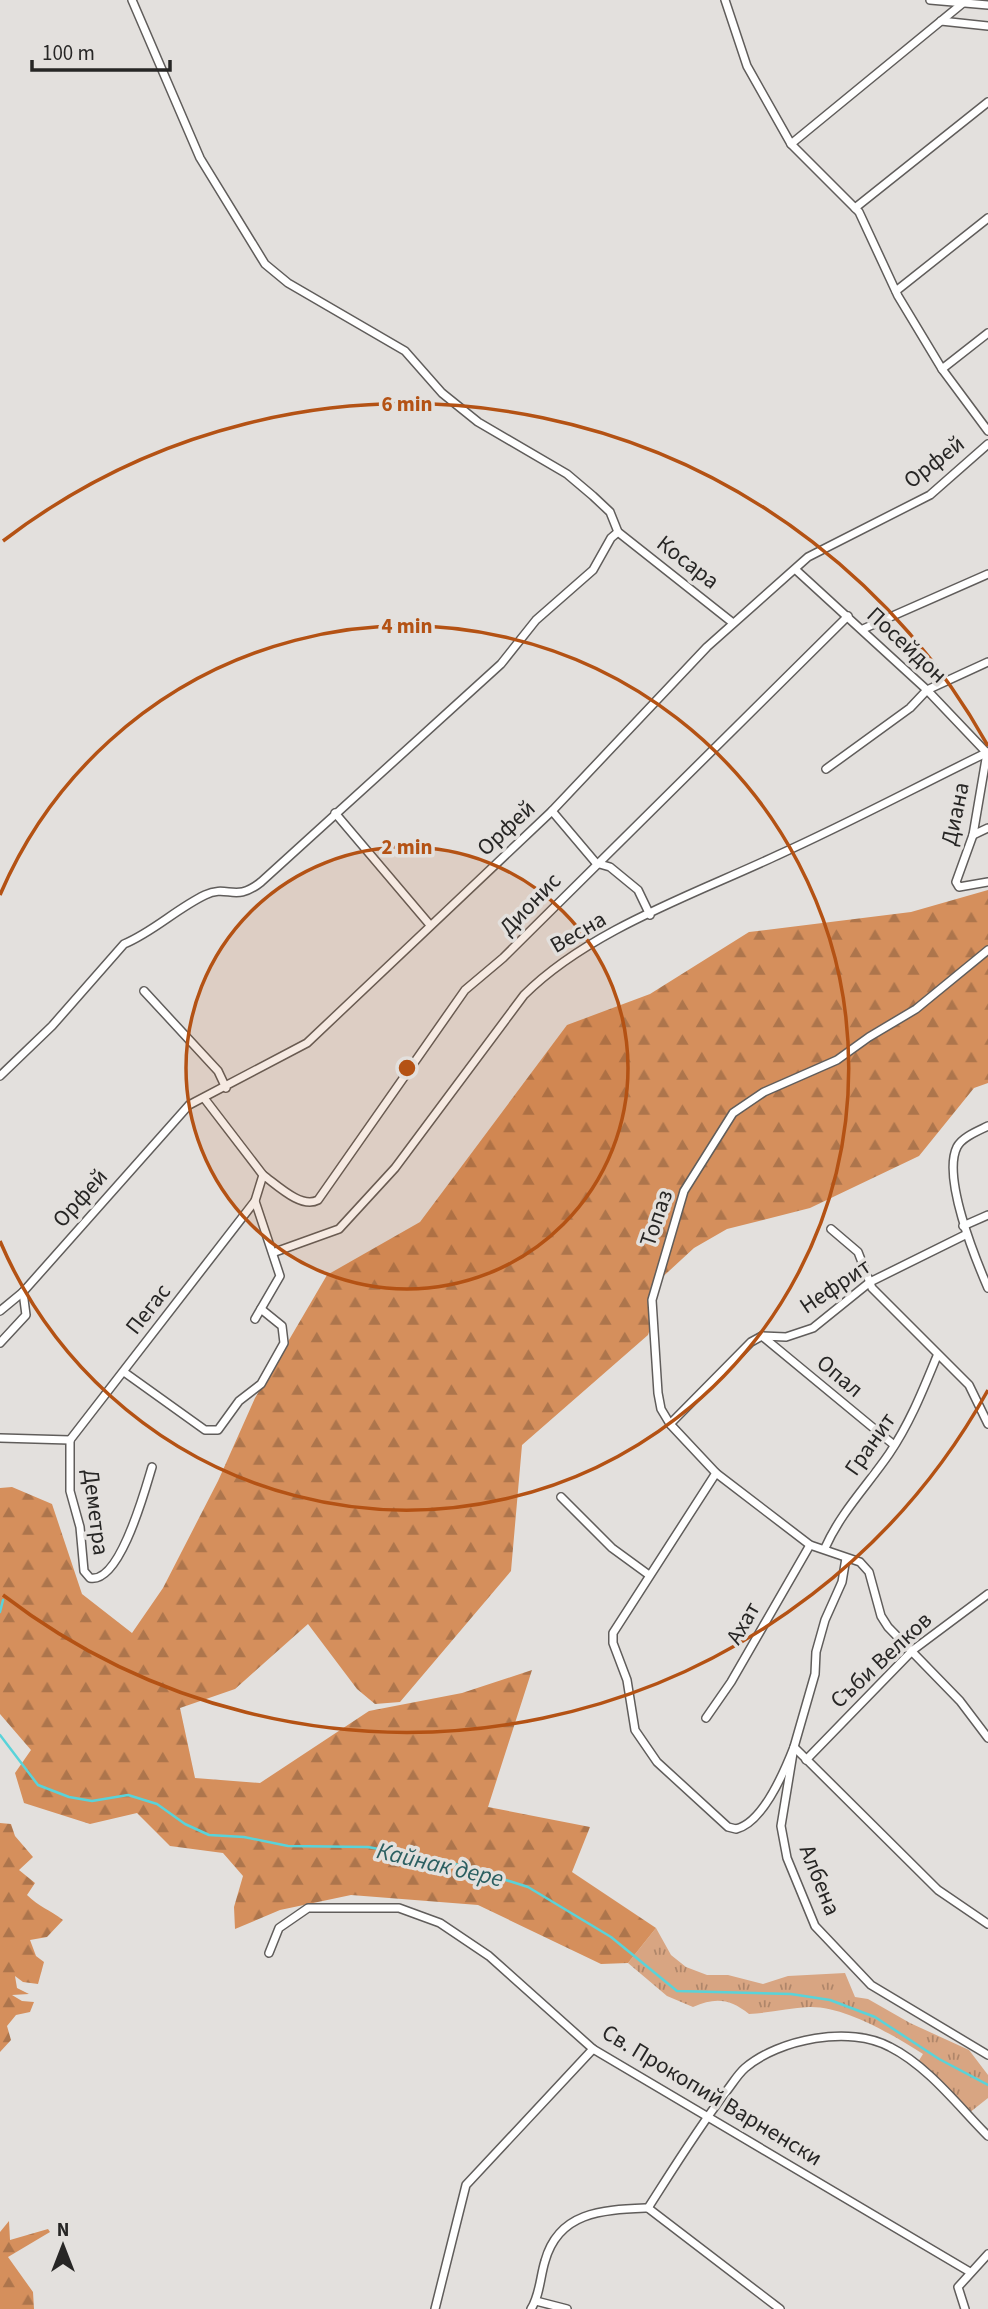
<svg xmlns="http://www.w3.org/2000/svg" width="988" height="2309" font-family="'Source Sans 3',sans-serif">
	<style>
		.grass { fill: url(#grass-tufts) }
		.forest { fill: url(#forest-firs) }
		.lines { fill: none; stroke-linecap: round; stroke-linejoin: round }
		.stream { stroke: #59d3d9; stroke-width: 2.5 }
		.minor-casing { stroke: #605d5b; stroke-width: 10 }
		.minor { stroke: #fff; stroke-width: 7 }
		.ring { fill: none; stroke: #b45214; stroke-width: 3.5 }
		.labels { text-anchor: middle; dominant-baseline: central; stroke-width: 7; stroke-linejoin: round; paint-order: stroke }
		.street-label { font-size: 23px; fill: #272625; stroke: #e3e0dd }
		.water-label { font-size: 24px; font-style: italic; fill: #2b5f61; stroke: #e3e0dd }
		.centre { fill: #b45214; stroke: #e3e0dd; stroke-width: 3.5 }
		.ring-label { font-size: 21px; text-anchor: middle; font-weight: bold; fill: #b45214; stroke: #e3e0dd; stroke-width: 7; stroke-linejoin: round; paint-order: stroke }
	</style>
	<defs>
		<pattern id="grass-tufts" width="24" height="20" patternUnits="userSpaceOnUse" patternTransform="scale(1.75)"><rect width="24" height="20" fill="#d8a582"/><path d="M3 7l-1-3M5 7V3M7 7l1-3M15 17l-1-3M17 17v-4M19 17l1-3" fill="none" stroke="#af866a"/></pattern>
		<pattern id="forest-firs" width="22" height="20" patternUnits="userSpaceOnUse" patternTransform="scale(1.75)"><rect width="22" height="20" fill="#d58f5c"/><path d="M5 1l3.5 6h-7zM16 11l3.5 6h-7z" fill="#ad754c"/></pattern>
	</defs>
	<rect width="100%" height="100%" fill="#e3e0dd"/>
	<path class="grass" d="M656 1928 671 1955 686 1967 707 1975H728L763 1984 788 1976 845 1973 855 1997 868 1999 910 2023 969 2050 988 2075V2098L969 2113 918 2062 923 2054C893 2035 845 2006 809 2007 789 2008 769 2013 749 2014 730 1999 716 1997 693 2007L667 1996 628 1963Z"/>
	<g class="forest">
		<polygon points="988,890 988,1083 974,1088 919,1156 810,1208 727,1229 694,1248 656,1283 654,1317 648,1335 522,1445 511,1571 400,1702 375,1704 357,1689 308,1624 235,1689 180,1708 195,1778 260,1783 369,1711 462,1693 532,1670 488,1807 590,1827 572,1872 656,1928 628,1963 601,1964 478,1905 351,1895 280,1910 235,1929 234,1907 243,1876 223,1853 170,1846 137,1813 90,1824 24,1803 15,1773 31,1750 0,1714 0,1488 12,1487 52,1504 82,1594 132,1633 163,1588 218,1481 255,1398 327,1275 420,1222 567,1025 650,994 749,932 911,912"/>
		<path d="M0 1823 11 1824 15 1836 33 1857 19 1870 35 1883 27 1895C39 1907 50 1910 63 1920L47 1937 30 1940 36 1956 44 1962 38 1984 23 1982 15 1976 17 1988 29 1994 12 1995 22 2001 34 2002 30 2012 16 2015 7 2026 11 2040 0 2052Z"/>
		<polygon points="9,2221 10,2240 48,2229 50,2232 8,2257 33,2292 34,2309 0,2309 0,2232"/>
	</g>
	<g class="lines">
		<g class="stream">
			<polyline points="0,1612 3,1600"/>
			<polyline points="0,1735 38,1785 69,1797 92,1801 128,1795 157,1804 185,1824 209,1835 244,1837 288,1846 368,1847 452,1863 528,1887 611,1937 677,1991 791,1994 830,2000 875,2017 939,2059 988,2085"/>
		</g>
		<g class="minor-casing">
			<g id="minor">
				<polyline points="132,0 200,158 265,264 288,283 405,351 442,393 478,422 567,474 593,496 610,512 618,532 733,623"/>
				<polyline points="725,0 747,66 791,144 859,212 898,296 942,369 988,431"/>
				<polyline points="930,0 988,5"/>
				<polyline points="941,21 988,26"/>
				<polyline points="791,144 963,3"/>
				<polyline points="855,208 988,102"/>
				<polyline points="896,291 988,218"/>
				<polyline points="942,369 988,333"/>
				<polyline points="796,570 927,690 987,753 973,835 956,882 959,887 988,882"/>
				<polyline points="863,629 988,574"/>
				<polyline points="826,769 910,708 927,690 988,662"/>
				<polyline points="552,811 596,863 610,867 638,890 650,915"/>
				<polyline points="335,813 430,925"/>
				<polyline points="973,835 988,828"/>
				<polyline points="988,950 916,1009 869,1037 837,1060 764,1092 733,1113 684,1191 652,1300 658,1393 661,1409 670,1424 716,1473 810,1545 860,1562 869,1572 881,1616 888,1627 960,1701 988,1738"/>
				<polyline points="144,991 218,1071 226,1088"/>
				<path d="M0 1076 52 1026 124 944C153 932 176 909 205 895 228 884 235 903 261 882L501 664 536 620 593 570 611 538 618 532"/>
				<polyline points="204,1098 263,1175 255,1201 280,1276 255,1319"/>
				<path d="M988 1126C978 1131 962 1137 957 1147 942 1177 975 1258 988 1288"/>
				<path d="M263 1175C277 1185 301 1209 318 1200L465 990 503 958 848 616"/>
				<polyline points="963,1226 988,1215"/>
				<polyline points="831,1229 858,1252 872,1288 969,1385 988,1424"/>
				<path d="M275 1252 339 1229 395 1168 524 995C589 930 695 894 778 855 849 823 918 786 988 752"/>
				<polyline points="0,1311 23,1292 189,1105 307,1043 552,811 707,647 808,557 930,495 988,444"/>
				<polyline points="762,1336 894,1445"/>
				<polyline points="0,1343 26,1315 23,1292"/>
				<polyline points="124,1372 205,1430 218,1430 239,1401 261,1384 284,1343 282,1326 261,1309"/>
				<polyline points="670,1424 751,1342 762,1336 786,1337 813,1328 870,1282 965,1235"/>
				<polyline points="0,1438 70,1440"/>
				<polyline points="70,1440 255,1201"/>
				<path d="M70 1440V1491L80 1527 84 1571 90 1578C120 1584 145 1490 152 1467"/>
				<path d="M716 1473 613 1633V1643L627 1680 635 1730 657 1762 728 1827 736 1829C763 1823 785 1770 794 1747L938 1890 988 1924"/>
				<polyline points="561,1497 612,1548 649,1575"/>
				<path d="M825 1548C841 1512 867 1486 889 1454 910 1423 923 1390 937 1356"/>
				<polyline points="846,1558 842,1582 825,1620 816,1652 815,1674 794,1747 781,1826 787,1858 815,1926 871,1985 988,2055"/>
				<polyline points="706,1718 731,1682 810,1545"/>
				<polyline points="806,1760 913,1650 988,1594"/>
				<polyline points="269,1953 279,1928 308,1908 399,1908 440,1923 489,1956 593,2049 970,2272"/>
				<polyline points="648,2208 780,2309"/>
				<polyline points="536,2301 567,2309"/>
				<polyline points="435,2309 466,2185 593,2049"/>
				<path d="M531 2309C540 2295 540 2277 545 2261 559 2211 603 2210 648 2208 673 2169 697 2130 725 2093 731 2086 737 2075 745 2068 779 2039 850 2025 890 2047 928 2066 959 2107 988 2136"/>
				<polyline points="965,2309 958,2287 988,2254"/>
			</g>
		</g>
		<use href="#minor" class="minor"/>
	</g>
	<circle cx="407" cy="1068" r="221" fill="#b45214" fill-opacity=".12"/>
	<g class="ring">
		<circle cx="407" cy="1068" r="221"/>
		<path d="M0 895A442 442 0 1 1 0 1241"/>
		<path d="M988 1390A664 664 0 0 1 3 1595M3 541A664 664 0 0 1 988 746"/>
	</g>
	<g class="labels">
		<g class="street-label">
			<text transform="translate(934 462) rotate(-38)">Орфей</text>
			<text transform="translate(688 562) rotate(38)">Косара</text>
			<text transform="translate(907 645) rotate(43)">Посейдон</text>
			<text transform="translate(955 814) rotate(-78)">Диана</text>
			<text transform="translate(506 828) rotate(-43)">Орфей</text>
			<text transform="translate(530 904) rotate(-46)">Дионис</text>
			<text transform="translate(578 932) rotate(-30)">Весна</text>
			<text transform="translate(80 1198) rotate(-48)">Орфей</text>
			<text transform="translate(656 1218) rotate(-71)">Топаз</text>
			<text transform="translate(835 1286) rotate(-34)">Нефрит</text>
			<text transform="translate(148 1309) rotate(-52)">Пегас</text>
			<text transform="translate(840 1376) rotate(40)">Опал</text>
			<text transform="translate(870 1444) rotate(-55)">Гранит</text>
			<text transform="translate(96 1512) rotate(83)">Деметра</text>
			<text transform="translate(743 1623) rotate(-60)">Ахат</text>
			<text transform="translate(881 1660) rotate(-43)">Съби Велков</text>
			<text transform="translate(820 1880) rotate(68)">Албена</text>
			<text transform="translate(712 2095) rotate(31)">Св. Прокопий Варненски</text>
		</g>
		<g class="water-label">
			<text transform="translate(440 1865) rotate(13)">Кайнак дере</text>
		</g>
	</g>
	<circle cx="407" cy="1068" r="10" class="centre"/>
	<g class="ring-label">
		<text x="407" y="411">6 min</text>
		<text x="407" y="633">4 min</text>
		<text x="407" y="854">2 min</text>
	</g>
	<g transform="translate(63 2246)" stroke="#e3e0dd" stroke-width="5" paint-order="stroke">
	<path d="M0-5L12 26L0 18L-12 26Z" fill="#272625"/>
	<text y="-10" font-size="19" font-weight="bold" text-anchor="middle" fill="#272625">N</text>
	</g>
	<path d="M32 60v10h138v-10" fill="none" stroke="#272625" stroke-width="3.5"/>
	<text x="42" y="60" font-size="21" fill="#272625" stroke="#e3e0dd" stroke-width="5" paint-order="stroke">100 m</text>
</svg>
